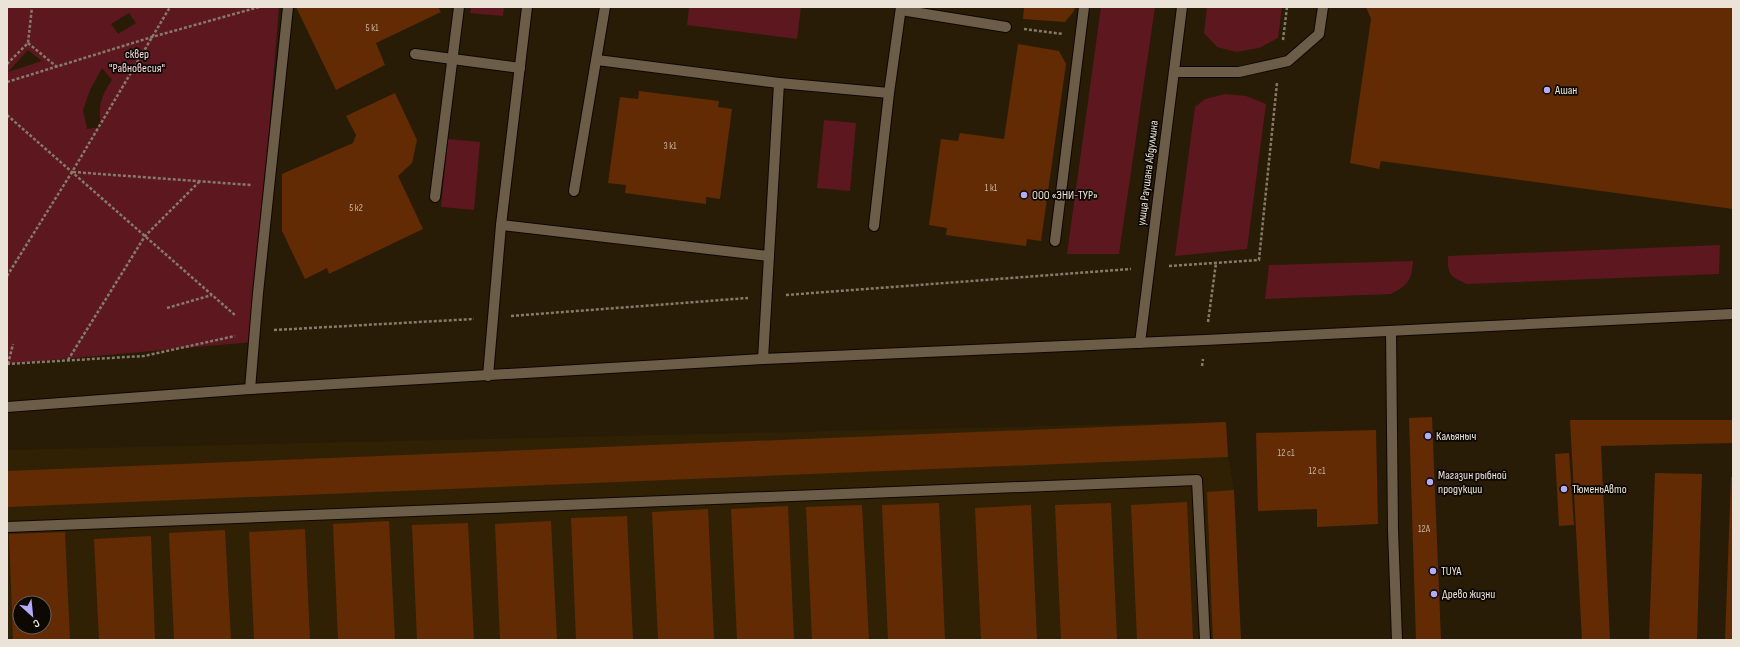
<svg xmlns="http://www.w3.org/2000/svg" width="1740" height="647" font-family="'Sofia Sans Condensed',sans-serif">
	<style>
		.built { fill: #302104; fill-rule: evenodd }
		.green { fill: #5d171e; fill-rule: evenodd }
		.building { fill: #622b03; fill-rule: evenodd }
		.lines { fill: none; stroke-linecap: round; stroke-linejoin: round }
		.lane-casing { stroke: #100600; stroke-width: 12 }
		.street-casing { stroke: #100600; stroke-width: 12 }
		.path { stroke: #857b6b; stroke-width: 2.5; stroke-dasharray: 3 2; stroke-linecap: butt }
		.lane { stroke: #6b5d47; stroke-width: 10 }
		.street { stroke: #6b5d47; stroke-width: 10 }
		.poi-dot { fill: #b4acf9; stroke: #0d0802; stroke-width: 1.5 }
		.labels { text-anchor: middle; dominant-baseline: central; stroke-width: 3.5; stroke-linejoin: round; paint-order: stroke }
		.number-label { font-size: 10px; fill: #c9b5a2 }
		.park-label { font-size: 12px; fill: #f0d6d6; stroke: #0d0802 }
		.poi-label { font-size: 12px; fill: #ebe3d7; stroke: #0d0802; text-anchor: start }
		.street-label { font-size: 12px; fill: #ebe3d7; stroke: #0d0802 }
	</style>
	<rect width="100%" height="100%" fill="#281c07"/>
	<path class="built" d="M1226 422 1228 457 1234 490 1241 640H7V450ZM20 603H44V627H20Z"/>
	<g class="green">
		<path d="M7 7H279L252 342 7 364ZM129 13 136 23 118 34 111 24ZM28 50 42 61 8 72ZM102 68 112 80C100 98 98 106 101 127L87 129 83 110 90 90Z"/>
		<polygon points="471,7 504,7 503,16 470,13"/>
		<polygon points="689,7 801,7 797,39 687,25"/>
		<polygon points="1101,7 1155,7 1119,254 1067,254"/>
		<polygon points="1207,7 1282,7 1278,38 1259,48 1236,52 1217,47 1204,33"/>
		<polygon points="1225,94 1246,96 1266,104 1247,249 1175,256 1195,107 1205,99"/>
		<polygon points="824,120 856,123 850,191 817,188"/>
		<polygon points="448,139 480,142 474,210 441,207"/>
		<path d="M1720 245 1719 274 1467 284C1451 277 1447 275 1448 256Z"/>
		<path d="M1413 261C1412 280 1408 285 1391 294L1265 299 1269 265Z"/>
	</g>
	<g class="building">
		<polygon points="296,7 438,7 441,12 376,43 385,65 336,90"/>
		<polygon points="1024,7 1075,7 1074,11 1065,22 1023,19"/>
		<polygon points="1366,7 1733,7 1733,209 1381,161 1379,169 1350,163 1371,19"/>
		<polygon points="1018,44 1059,51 1066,64 1041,241 1027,239 1026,246 946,235 947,228 929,225 941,139 958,141 960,133 1004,139"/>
		<polygon points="639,91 719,101 718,107 732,109 720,199 706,197 706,204 625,193 626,185 608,183 620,97 638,99"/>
		<polygon points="395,93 417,140 412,163 398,176 423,229 329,274 327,268 305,279 282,231 282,174 353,143 356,135 346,116"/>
		<polygon points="1432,417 1441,640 1416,640 1409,418"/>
		<polygon points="1570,420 1733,420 1733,443 1601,446 1610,640 1582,640"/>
		<polygon points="1226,422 1228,457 7,507 7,471"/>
		<polygon points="1376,430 1378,524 1317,527 1317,509 1258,511 1256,433"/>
		<polygon points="1569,453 1574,525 1559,526 1555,454"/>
		<polygon points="1655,473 1702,474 1697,640 1649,640"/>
		<polygon points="1731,477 1733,477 1733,640 1725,640"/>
		<polygon points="1234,490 1241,640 1213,640 1207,492"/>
		<polygon points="1187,502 1193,640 1137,640 1131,505"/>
		<polygon points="939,503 945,640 888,640 882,505"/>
		<polygon points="1111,503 1117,640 1061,640 1055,505"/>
		<polygon points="862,505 869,640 812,640 806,507"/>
		<polygon points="1031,505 1037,640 981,640 975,508"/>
		<polygon points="788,506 794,640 737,640 731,509"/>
		<polygon points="708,509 714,640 658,640 652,512"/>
		<polygon points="627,516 633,640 576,640 571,518"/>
		<polygon points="389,521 395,640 338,640 333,524"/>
		<polygon points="551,521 557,640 500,640 495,524"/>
		<polygon points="468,523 474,640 417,640 412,525"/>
		<polygon points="305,529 310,640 254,640 249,532"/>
		<polygon points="225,530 231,640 174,640 169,533"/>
		<path d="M65 532 70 640H13L9 534ZM20 603H44V627H20Z"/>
		<polygon points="151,536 155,640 99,640 94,539"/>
	</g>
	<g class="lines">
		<g class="lane-casing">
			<g id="lane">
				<polyline points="901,10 1006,27"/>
				<polyline points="415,54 520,68"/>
				<polyline points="597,60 779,83"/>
				<polyline points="1175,72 1239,72 1288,61 1319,34 1323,7"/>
				<polyline points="574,191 605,7"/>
				<polyline points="435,197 459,7"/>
				<polyline points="501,225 769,256 779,83 889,93 901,7"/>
				<polyline points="874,226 889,93"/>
				<polyline points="1055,241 1084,7"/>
				<polyline points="1391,331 1393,530 1397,640"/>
				<polyline points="763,359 769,256"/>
				<polyline points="488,376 501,225 527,7"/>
				<polyline points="250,389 258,293 288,7"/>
				<polyline points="7,527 1197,480 1205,640"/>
			</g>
		</g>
		<g class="street-casing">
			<g id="street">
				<polyline points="1140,343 1182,7"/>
				<polyline points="7,407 250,389 763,359 1205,340 1733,314"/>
			</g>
		</g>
		<g class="path">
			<polyline points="1024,29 1063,34"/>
			<polyline points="1283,40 1287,7"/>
			<polyline points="28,43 57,67"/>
			<polyline points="7,64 28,43 32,7"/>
			<polyline points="7,82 152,37 259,7"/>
			<polyline points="7,115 236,316"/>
			<polyline points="73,172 251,185"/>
			<polyline points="1169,266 1259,260 1277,83"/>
			<polyline points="7,276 72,172 170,7"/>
			<polyline points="786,295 1131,269"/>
			<polyline points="167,308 212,295"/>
			<polyline points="511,316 748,298"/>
			<polyline points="1208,322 1216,263"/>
			<polyline points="274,330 474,319"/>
			<polyline points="68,360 145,236 200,181"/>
			<polyline points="7,364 144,356 235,336"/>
			<polyline points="8,364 13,344"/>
			<polyline points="1202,366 1203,359"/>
		</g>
		<use href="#lane" class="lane"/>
		<use href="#street" class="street"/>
	</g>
	<g class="poi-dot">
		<circle cx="1547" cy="90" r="4"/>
		<circle cx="1024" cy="195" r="4"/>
		<circle cx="1428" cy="436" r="4"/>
		<circle cx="1430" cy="482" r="4"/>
		<circle cx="1564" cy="489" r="4"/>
		<circle cx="1433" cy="571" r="4"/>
		<circle cx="1434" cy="594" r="4"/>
	</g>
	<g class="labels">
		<g class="number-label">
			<text x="372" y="28">5 к1</text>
			<text x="670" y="146">3 к1</text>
			<text x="991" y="188">1 к1</text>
			<text x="356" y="208">5 к2</text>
			<text x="1286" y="453">12 с1</text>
			<text x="1317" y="471">12 с1</text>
			<text x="1424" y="529">12А</text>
		</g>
		<g class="park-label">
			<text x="137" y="54">сквер<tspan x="137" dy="14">"Равновесия"</tspan></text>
		</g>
		<g class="poi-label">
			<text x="1555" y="90">Ашан</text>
			<text x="1032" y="195">ООО «ЭНИ-ТУР»</text>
			<text x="1436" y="436">Кальяныч</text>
			<text x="1438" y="475">Магазин рыбной<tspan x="1438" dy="14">продукции</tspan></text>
			<text x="1572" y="489">ТюменьАвто</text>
			<text x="1441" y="571">TUYA</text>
			<text x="1442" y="594">Древо жизни</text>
		</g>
		<g class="street-label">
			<text transform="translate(1148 173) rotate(-83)">улица Раушана Абдуллина</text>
		</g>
	</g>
	<rect width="1740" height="647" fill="none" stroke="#ebe3d7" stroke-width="16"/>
	<g transform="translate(32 615) rotate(153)"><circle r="19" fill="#0d0802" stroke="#666057"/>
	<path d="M0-3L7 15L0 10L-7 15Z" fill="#b4acf9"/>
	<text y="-6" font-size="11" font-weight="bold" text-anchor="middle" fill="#ebe3d7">С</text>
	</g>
</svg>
